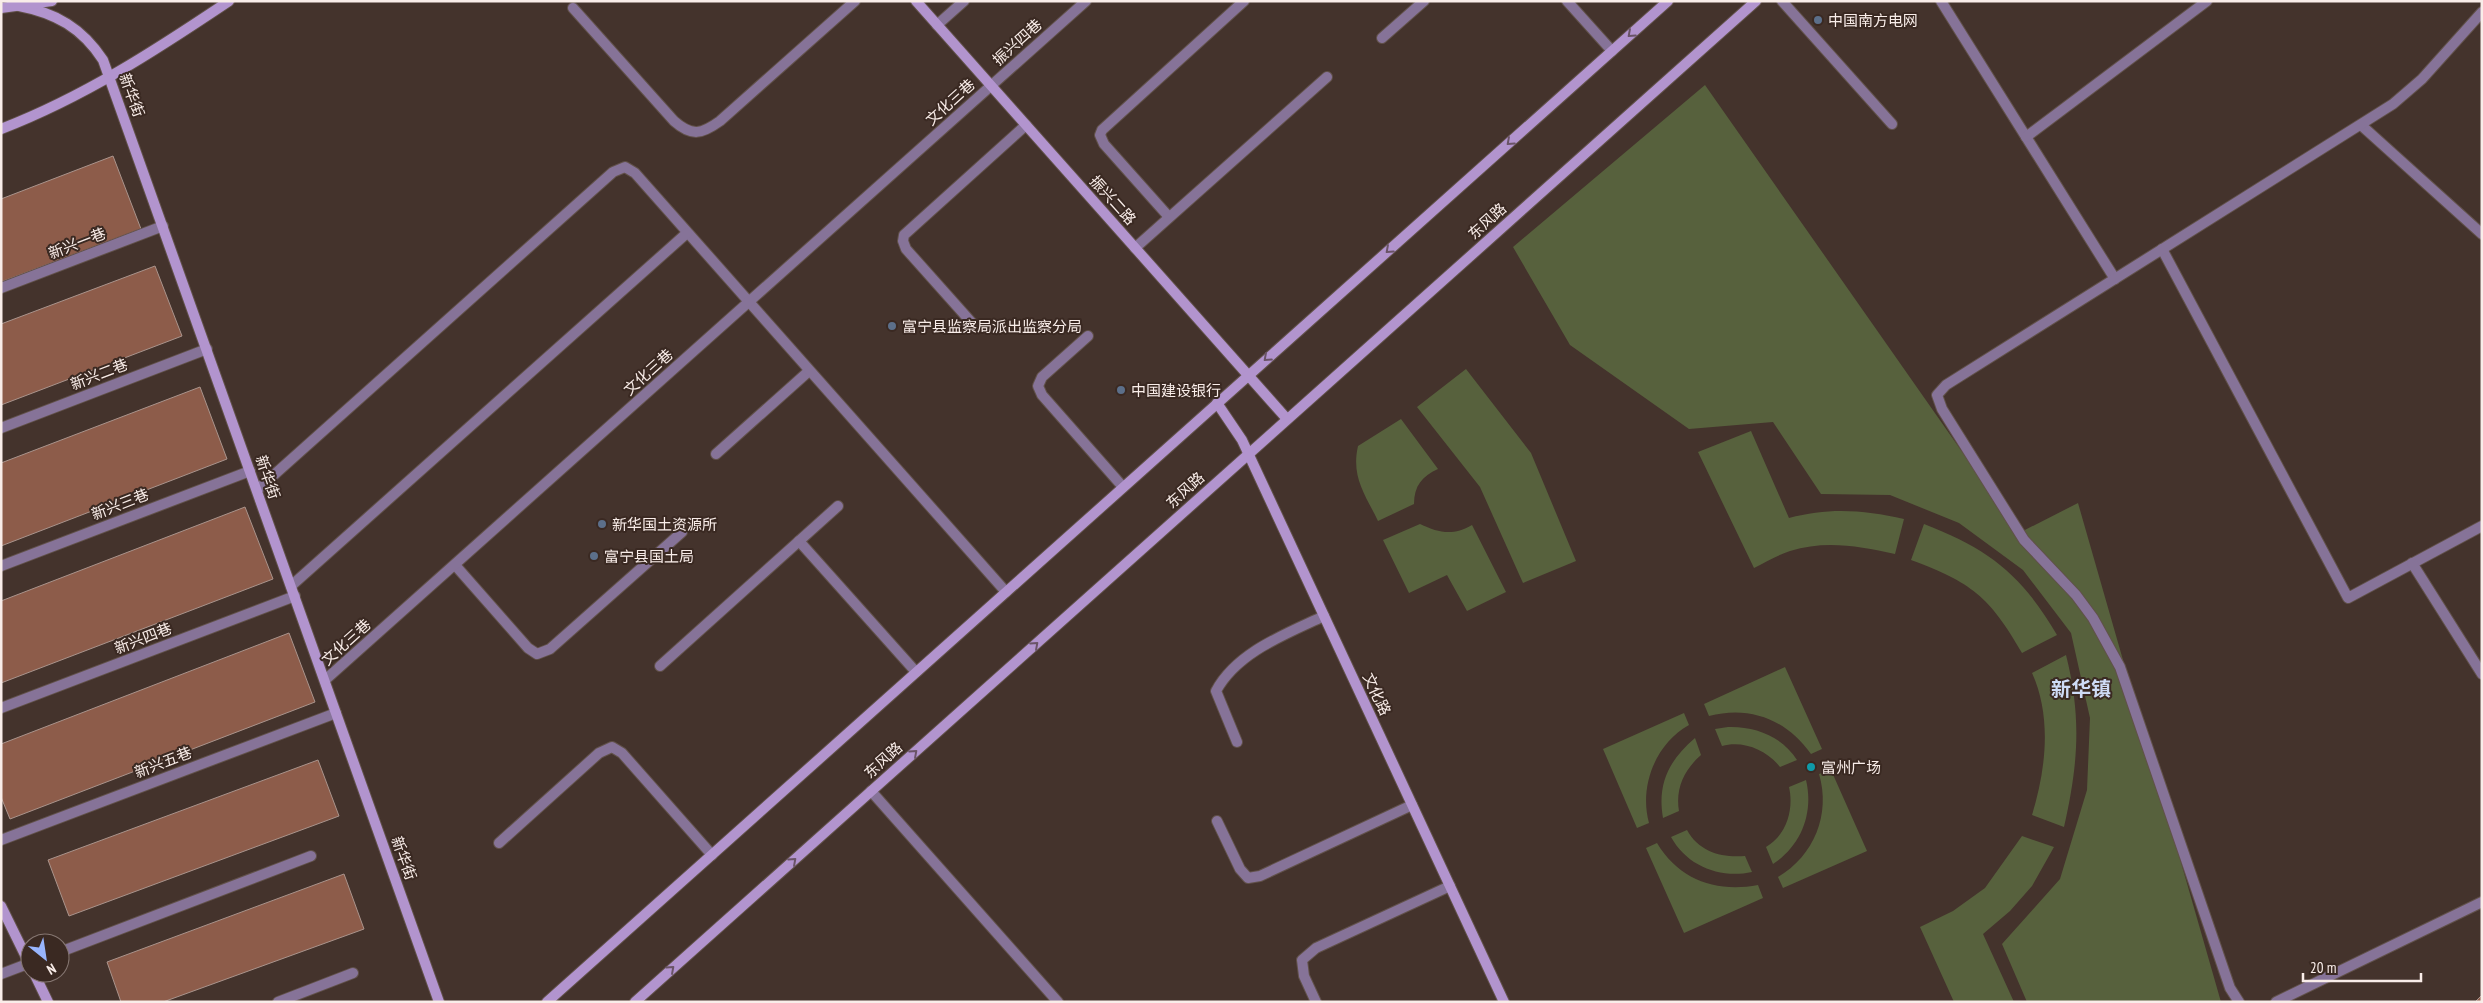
<svg xmlns="http://www.w3.org/2000/svg" width="2483" height="1003" font-family="'PT Sans Narrow','Noto Sans SC',sans-serif">
	<style>
		.green { fill: #57613d }
		.building { fill: #8d5c4a; stroke: #aa948c }
		.lines { fill: none; stroke-linecap: round; stroke-linejoin: round }
		.lane-casing { stroke: #61514a; stroke-width: 12 }
		.street-casing { stroke: #61514a; stroke-width: 12 }
		.secondary-casing { stroke: #61514a; stroke-width: 12 }
		.lane { stroke: #867398; stroke-width: 10 }
		.street { stroke: #867398; stroke-width: 10 }
		.secondary { stroke: #b294ce; stroke-width: 10 }
		.oneway { stroke: #6a5467 }
		.service-dot { fill: #5c6f8a; stroke: #3a2922; stroke-width: 2 }
		.culture-dot { fill: #0f9aa8; stroke: #3a2922; stroke-width: 2 }
		.labels { text-anchor: middle; dominant-baseline: central; stroke-width: 4; stroke-linejoin: round; paint-order: stroke }
		.poi-label { font-size: 15px; fill: #f9ede9; stroke: #3a2922; text-anchor: start }
		.street-label { font-size: 15px; fill: #f9ede9; stroke: #3a2922 }
		.district-label { font-size: 20px; font-weight: bold; fill: #cedbf6; stroke: #3a2922 }
	</style>
	<rect width="100%" height="100%" fill="#44332c"/>
	<g class="green">
		<polygon points="1705,85 2019,533 2078,503 2221,1002 2027,1002 2002,944 2060,879 2087,790 2090,718 2071,633 2023,570 1959,523 1890,495 1821,494 1773,422 1689,429 1570,345 1513,247"/>
		<polygon points="1466,369 1531,453 1576,561 1523,583 1480,487 1417,407"/>
		<path d="M1401 419 1438 469C1422 476 1414 486 1414 504L1378 521C1365 494 1351 477 1358 446Z"/>
		<path d="M1751 431 1789 518C1829 507 1865 510 1904 519L1895 554C1859 546 1825 540 1790 551 1778 555 1766 562 1754 568L1698 452Z"/>
		<path d="M1420 524C1439 533 1453 536 1472 525L1506 592 1467 611 1447 575 1409 593 1383 540Z"/>
		<path d="M1924 524C1989 549 2022 575 2057 635L2022 653C1990 597 1971 582 1911 560Z"/>
		<path d="M2066 655C2082 718 2078 765 2064 827L2032 815C2046 769 2052 717 2032 673Z"/>
		<path d="M1785 667 1822 749 1811 754C1787 720 1750 705 1709 716L1704 704Z"/>
		<path d="M1684 713 1689 725C1655 744 1639 787 1649 823L1637 828 1603 749Z"/>
		<path d="M1728 727C1754 726 1782 736 1797 760L1780 767C1767 750 1743 740 1722 746L1715 729Z"/>
		<path d="M1695 738 1701 755C1685 769 1675 788 1679 811L1663 818C1657 784 1669 760 1695 738Z"/>
		<path d="M1831 770 1867 851 1783 888 1778 877C1814 856 1831 814 1819 774Z"/>
		<path d="M1806 780C1814 813 1801 846 1773 864L1766 847C1787 835 1794 809 1789 787Z"/>
		<path d="M1687 830C1699 852 1722 858 1745 856L1752 872C1720 879 1687 866 1671 837Z"/>
		<polygon points="2022,836 2054,847 2032,886 2010,911 1983,934 2014,1002 1954,1002 1920,927 1953,911 1985,888"/>
		<path d="M1657 843C1679 880 1717 893 1758 885L1763 898 1684 933 1646 848Z"/>
	</g>
	<g class="building">
		<polygon points="113,156 141,229 1,282 1,199"/>
		<polygon points="155,266 182,336 1,405 1,324"/>
		<polygon points="200,387 227,459 1,546 1,463"/>
		<polygon points="245,507 273,579 1,683 1,601"/>
		<polygon points="289,633 315,702 10,819 1,797 1,744"/>
		<polygon points="318,760 339,816 69,916 48,860"/>
		<polygon points="344,874 364,929 163,1002 121,1002 107,962"/>
		<polygon points="2482,995 2482,1002 2475,1002"/>
	</g>
	<g class="lines">
		<g class="lane-casing">
			<g id="lane">
				<polyline points="1782,1 1892,124"/>
				<polyline points="1941,1 2115,279"/>
				<path d="M573 8 674 121C692 137 702 134 720 121L855 1"/>
				<polyline points="937,25 964,1"/>
				<polyline points="1382,38 1424,1"/>
				<polyline points="2361,125 2482,234"/>
				<polyline points="2026,137 2207,1"/>
				<polyline points="1169,217 1104,144 1100,135 1102,130 1244,1"/>
				<polyline points="1135,248 1327,77"/>
				<polyline points="2162,249 2348,598 2482,526"/>
				<polyline points="1,288 163,226"/>
				<polyline points="972,323 906,249 903,241 904,235 1026,125"/>
				<polyline points="1088,336 1042,377 1038,386 1042,395 1123,487"/>
				<polyline points="1,428 207,349"/>
				<polyline points="716,454 809,371"/>
				<polyline points="257,490 613,172 625,167 635,173 1006,592"/>
				<polyline points="799,541 916,672"/>
				<polyline points="2412,563 2482,674"/>
				<polyline points="455,565 528,648 537,654 550,649 682,532"/>
				<polyline points="1,566 250,471"/>
				<polyline points="291,586 687,233"/>
				<polyline points="660,666 838,506"/>
				<polyline points="1,708 295,596"/>
				<path d="M1237 742 1216 691C1237 652 1286 634 1324 616"/>
				<polyline points="871,791 1058,1002"/>
				<polyline points="1217,821 1240,869 1248,878 1260,876 1412,805"/>
				<polyline points="1,840 336,713"/>
				<polyline points="499,843 599,753 612,747 622,753 712,855"/>
				<polyline points="60,952 311,856"/>
				<polyline points="1,974 30,963"/>
				<polyline points="278,1002 353,973"/>
				<polyline points="1316,1002 1304,976 1302,960 1316,948 1450,886"/>
				<polyline points="2239,1002 2230,988 2120,667 2093,618 2076,595 2024,540 1942,409 1937,395 1946,385 2393,104 2422,79 2482,12"/>
				<polyline points="2276,1002 2482,902"/>
			</g>
		</g>
		<g class="street-casing">
			<g id="street">
				<polyline points="1567,1 1612,51"/>
				<polyline points="325,680 1086,1"/>
			</g>
		</g>
		<g class="secondary-casing">
			<g id="secondary">
				<polyline points="916,1 1287,419"/>
				<path d="M19 6C56 13 82 28 103 60L439 1002"/>
				<polyline points="1,8 52,1"/>
				<path d="M1 129C84 97 156 50 229 1"/>
				<polyline points="1217,403 1242,440 1504,1002"/>
				<polyline points="1,906 30,965"/>
				<polyline points="34,973 48,1002"/>
				<polyline points="547,1002 1668,1"/>
				<polyline points="635,1002 1756,1"/>
			</g>
		</g>
		<use href="#lane" class="lane"/>
		<use href="#street" class="street"/>
		<use href="#secondary" class="secondary"/>
	</g>
	<defs><path id="oneway-chevron" d="M-2-3.5L2.5 0L-2 3.5" fill="none" stroke-width="1.6" stroke-linecap="round" stroke-linejoin="round" transform="scale(1.25)"/></defs>
	<g class="oneway">
		<use href="#oneway-chevron" transform="translate(1631 34) rotate(138)"/>
		<use href="#oneway-chevron" transform="translate(1510 142) rotate(138)"/>
		<use href="#oneway-chevron" transform="translate(1389 250) rotate(138)"/>
		<use href="#oneway-chevron" transform="translate(1267 358) rotate(138)"/>
		<use href="#oneway-chevron" transform="translate(1035 645) rotate(-42)"/>
		<use href="#oneway-chevron" transform="translate(914 753) rotate(-42)"/>
		<use href="#oneway-chevron" transform="translate(793 861) rotate(-42)"/>
		<use href="#oneway-chevron" transform="translate(671 969) rotate(-42)"/>
	</g>
	<g class="service-dot">
		<circle cx="1818" cy="20" r="5"/>
		<circle cx="892" cy="326" r="5"/>
		<circle cx="1121" cy="390" r="5"/>
		<circle cx="602" cy="524" r="5"/>
		<circle cx="594" cy="556" r="5"/>
	</g>
	<circle class="culture-dot" cx="1811" cy="767" r="5"/>
	<g class="labels">
		<g class="poi-label">
			<text x="1828" y="20">中国南方电网</text>
			<text x="902" y="326">富宁县监察局派出监察分局</text>
			<text x="1131" y="390">中国建设银行</text>
			<text x="612" y="524">新华国土资源所</text>
			<text x="604" y="556">富宁县国土局</text>
			<text x="1821" y="767">富州广场</text>
		</g>
		<g class="street-label">
			<text transform="translate(1017 42) rotate(-42)">振兴四巷</text>
			<text transform="translate(132 95) rotate(70)">新华街</text>
			<text transform="translate(950 102) rotate(-42)">文化三巷</text>
			<text transform="translate(1113 200) rotate(48)">振兴二路</text>
			<text transform="translate(1487 221) rotate(-42)">东风路</text>
			<text transform="translate(77 243) rotate(-21)">新兴一巷</text>
			<text transform="translate(648 372) rotate(-42)">文化三巷</text>
			<text transform="translate(99 374) rotate(-21)">新兴二巷</text>
			<text transform="translate(268 477) rotate(71)">新华街</text>
			<text transform="translate(1185 490) rotate(-42)">东风路</text>
			<text transform="translate(120 504) rotate(-21)">新兴三巷</text>
			<text transform="translate(143 638) rotate(-21)">新兴四巷</text>
			<text transform="translate(346 642) rotate(-42)">文化三巷</text>
			<text transform="translate(1377 694) rotate(65)">文化路</text>
			<text transform="translate(883 760) rotate(-42)">东风路</text>
			<text transform="translate(163 762) rotate(-21)">新兴五巷</text>
			<text transform="translate(404 858) rotate(70)">新华街</text>
		</g>
		<g class="district-label">
			<text x="2081" y="689">新华镇</text>
		</g>
	</g>
	<rect width="2483" height="1003" fill="none" stroke="#f9ede9" stroke-width="5"/>
	<g transform="translate(45 958) rotate(150)"><circle r="24" fill="#3a2922" stroke="#867772"/>
	<path d="M0-4L9 19L0 12L-9 19Z" fill="#98b5fd"/>
	<text y="-8" font-size="14" font-weight="bold" text-anchor="middle" fill="#f9ede9">N</text>
	</g>
	<path d="M2303 973v8h118v-8" fill="none" stroke="#f9ede9" stroke-width="2.5"/>
	<text x="2310" y="973" font-size="15" fill="#f9ede9" stroke="#3a2922" stroke-width="4" paint-order="stroke">20 m</text>
</svg>
